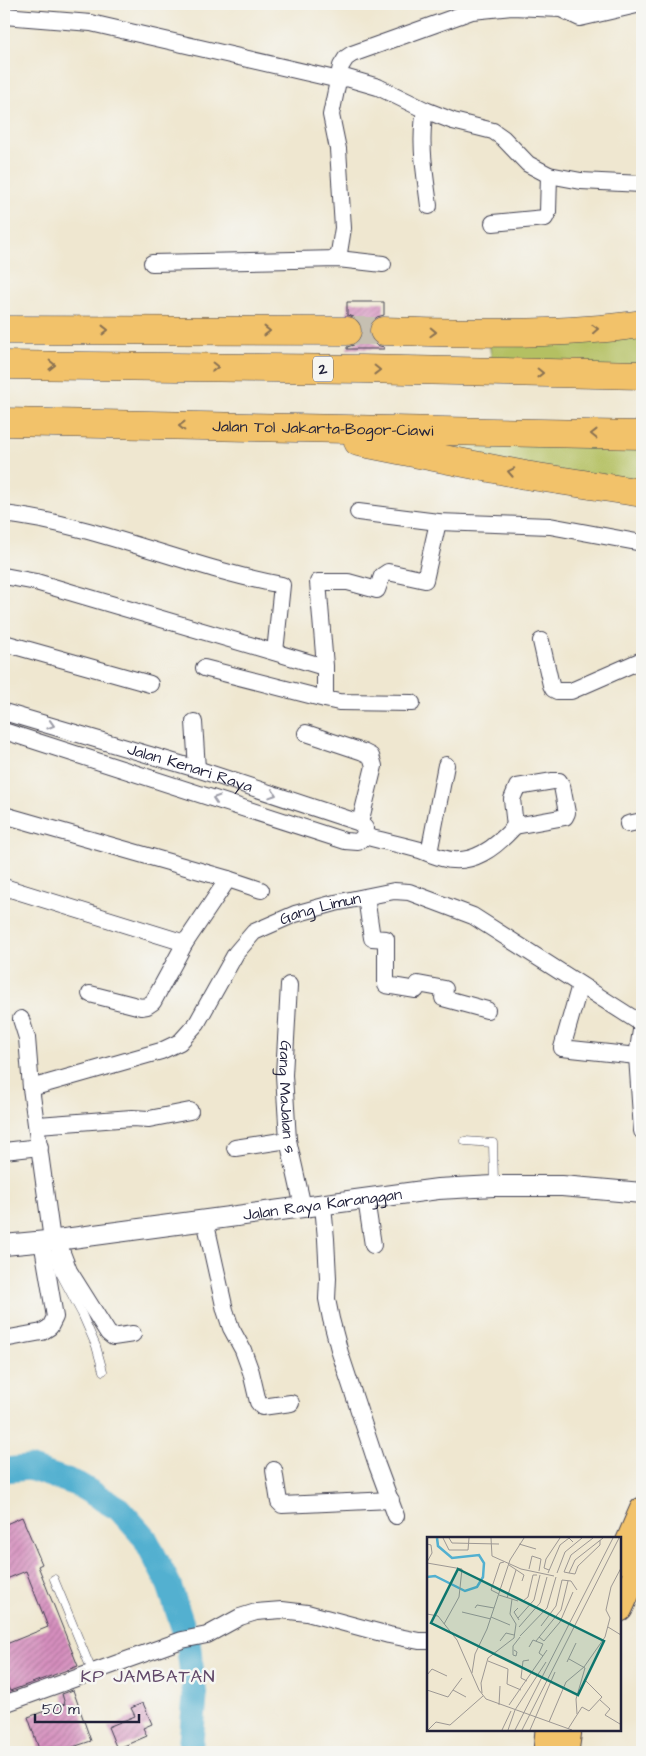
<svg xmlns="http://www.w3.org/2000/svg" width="646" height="1756" font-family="'Architects Daughter',sans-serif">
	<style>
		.grass { fill: #b4c062; stroke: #6b714e }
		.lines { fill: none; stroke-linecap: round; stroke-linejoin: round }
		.river { stroke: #52b0d0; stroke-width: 25 }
		.building { fill: url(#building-hatch) }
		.motorway-tunnel { stroke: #c6c0b2; stroke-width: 28; stroke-dasharray: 28 14; stroke-linecap: butt }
		.service-casing { stroke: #414051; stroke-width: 9 }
		.minor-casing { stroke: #414051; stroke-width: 18 }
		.tertiary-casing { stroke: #414051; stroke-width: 22 }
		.primary-casing { stroke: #414051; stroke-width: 27 }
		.motorway-casing { stroke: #414051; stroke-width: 29 }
		.service { stroke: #fff; stroke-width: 8 }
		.minor { stroke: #fff; stroke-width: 16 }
		.tertiary { stroke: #fff; stroke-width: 20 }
		.primary { stroke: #f2c26a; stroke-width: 25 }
		.motorway { stroke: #f2c26a; stroke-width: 28 }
		.oneway { stroke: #8a7252 }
		.oneway2 { stroke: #9c9ca7 }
		.labels { text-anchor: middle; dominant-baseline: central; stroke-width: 5; stroke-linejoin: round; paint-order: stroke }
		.shield { fill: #f6f6f2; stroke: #626272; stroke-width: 1 }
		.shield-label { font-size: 15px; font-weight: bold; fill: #22223b }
		.street-label { font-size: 16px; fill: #22223b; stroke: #f6f6f2 }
		.neighbourhood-label { font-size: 18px; letter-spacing: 1px; fill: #614869; stroke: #f6f6f2 }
		.inset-river { fill: none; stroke: #52b0d0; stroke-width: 2.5 }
		.inset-road { fill: none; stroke: #9d9894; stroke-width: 1 }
		.view { fill: #0f766e; fill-opacity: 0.15; stroke: #0f766e; stroke-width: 2.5 }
		.inset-edge { fill: none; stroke: #22223b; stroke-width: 2.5 }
	</style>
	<defs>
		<pattern id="building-hatch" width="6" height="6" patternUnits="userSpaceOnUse" patternTransform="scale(1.25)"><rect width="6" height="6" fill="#d68fbe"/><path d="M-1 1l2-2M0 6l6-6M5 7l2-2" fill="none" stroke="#ad749c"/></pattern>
	</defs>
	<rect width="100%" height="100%" fill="#f6f6f2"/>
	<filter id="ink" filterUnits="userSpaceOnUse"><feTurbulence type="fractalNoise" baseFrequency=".02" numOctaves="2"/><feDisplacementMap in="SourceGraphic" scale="10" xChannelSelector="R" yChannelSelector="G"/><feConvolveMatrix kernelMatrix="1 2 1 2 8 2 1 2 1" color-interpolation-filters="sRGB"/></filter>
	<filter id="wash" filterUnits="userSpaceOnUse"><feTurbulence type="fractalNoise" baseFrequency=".0096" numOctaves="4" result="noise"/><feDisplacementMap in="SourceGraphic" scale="20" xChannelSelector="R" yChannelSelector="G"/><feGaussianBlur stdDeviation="1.12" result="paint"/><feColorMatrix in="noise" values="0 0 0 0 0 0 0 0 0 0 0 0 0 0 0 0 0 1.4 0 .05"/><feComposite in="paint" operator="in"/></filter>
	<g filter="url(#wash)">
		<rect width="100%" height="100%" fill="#efe7d0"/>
		<g class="grass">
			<polygon points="642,324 642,375 493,372 488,334"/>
			<polygon points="284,428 642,435 642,493"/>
		</g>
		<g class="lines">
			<polyline class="river" points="4,1470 29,1468 77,1484 119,1509 145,1538 169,1585 188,1642 195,1697 190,1752"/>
		</g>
		<g id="blocks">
			<g class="building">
				<polygon points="347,302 384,302 384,315 377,317 371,322 368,331 371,339 376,345 384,347 384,349 347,349 347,347 354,345 360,339 363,332 360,323 354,317 347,315"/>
				<polygon points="22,1517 42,1564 38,1566 78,1666 10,1691 8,1687 4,1688 4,1645 48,1627 26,1571 4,1580 4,1525"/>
				<polygon points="73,1690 91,1741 58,1752 40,1752 28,1717 65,1704 62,1694"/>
				<polygon points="143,1703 152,1724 143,1728 147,1736 117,1749 108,1727 135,1716 131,1708"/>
			</g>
		</g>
	</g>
	<g filter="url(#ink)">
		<use href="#blocks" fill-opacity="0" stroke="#414051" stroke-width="1"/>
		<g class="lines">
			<polyline class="motorway-tunnel" points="347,331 384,331"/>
			<g class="service-casing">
				<g id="service">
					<polyline points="465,1141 493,1143 494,1184"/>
					<polyline points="55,1253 59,1271 82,1314 96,1346 103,1371"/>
					<polyline points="54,1579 92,1671"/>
				</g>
			</g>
			<g class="minor-casing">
				<g id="minor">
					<polyline points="4,16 91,23 339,80 347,78 378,87 425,110 453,121 493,131 503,138 528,164 549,175 581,181 642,184"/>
					<path d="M425 110C419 144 425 173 429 206"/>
					<polyline points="493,223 545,218 548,212 549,175"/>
					<polyline points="338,259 343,228 338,149 331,115 341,66 346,58 352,54 472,11 512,7 561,9 580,18 641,4"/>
					<polyline points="152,263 338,259 383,264"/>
					<polyline points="358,512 438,522 550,526 642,543"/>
					<path d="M4 514C99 525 188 568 282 585L275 652"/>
					<polyline points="4,576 36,582 321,666"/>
					<polyline points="541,641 551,685 553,689 557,691 571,691 642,660"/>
					<polyline points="4,643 150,684"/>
					<polyline points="204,668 325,699"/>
					<polyline points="412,703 339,702 325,699 325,666 318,582 348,582 377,590 382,576 388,572 425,580 438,522"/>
					<path id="s1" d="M4 712 197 769 360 823 365 828 364 836 358 842 345 841 4 731"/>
					<polyline points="194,722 197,769"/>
					<polyline points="306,733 363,752 371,756 374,766 360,823"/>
					<polygon points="553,781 559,781 562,786 567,813 565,817 515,826 512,799 517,787"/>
					<polyline points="4,815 228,879 261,890"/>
					<polyline points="628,824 642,821"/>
					<path d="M364 836C383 841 402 845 420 850 428 853 435 856 442 858 472 867 496 847 515 826"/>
					<polyline points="429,853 446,765"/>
					<polyline points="4,887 185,943"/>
					<polyline points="366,897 372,938 386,939 386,985 416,990 418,984 445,989 443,998 487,1010"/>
					<path id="s2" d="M289 985 284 1075 288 1140 303 1207"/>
					<polyline points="580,985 562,1048 637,1056"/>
					<polyline points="90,994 141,1007 147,1006 153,1002 185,943 228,879"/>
					<polyline points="21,1019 27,1038 31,1088 52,1240"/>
					<polyline points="642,1024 637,1056 642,1131"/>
					<path id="s3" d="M31 1088 161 1051 180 1042 197 1023 236 953 254 932 295 914 335 903 394 891 409 892 473 916 642 1024"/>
					<polyline points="38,1125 132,1118 149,1119 190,1111"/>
					<polyline points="235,1148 288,1140"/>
					<polyline points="4,1151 40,1147"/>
					<polyline points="366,1199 373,1245"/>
					<polyline points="323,1205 326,1239 328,1278 327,1299 331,1319 340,1353 377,1465 396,1516"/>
					<polyline points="205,1220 225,1310 231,1328 243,1350 251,1372 258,1402 262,1407 291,1403"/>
					<polyline points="57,1240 69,1271 108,1333 113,1337 133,1334"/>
					<polyline points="4,1339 42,1332 50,1327 55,1317 42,1241"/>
					<polyline points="274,1470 279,1502 282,1505 391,1500"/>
					<polyline points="4,1704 182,1640 207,1635 240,1617 256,1612 282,1610 307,1613 389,1635 419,1641 428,1641"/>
				</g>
			</g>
			<g class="tertiary-casing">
				<g id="tertiary">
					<path id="s4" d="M4 1245 57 1240 438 1189 494 1186H562L642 1193"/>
				</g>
			</g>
			<g class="primary-casing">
				<g id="primary">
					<polyline points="620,1561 642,1510"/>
					<polyline points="620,1609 642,1560"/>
					<polyline points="546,1752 548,1730"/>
					<polyline points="566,1752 569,1730"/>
				</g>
			</g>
			<g class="motorway-casing">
				<g id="motorway">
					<polyline points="4,330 347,331"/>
					<path d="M384 331C470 333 557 336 642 324"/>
					<polyline points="4,365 360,369 642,375"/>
					<path id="s5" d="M4 422 642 435"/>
					<polyline points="358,442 525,475 642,493"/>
				</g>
			</g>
			<use href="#service" class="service"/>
			<use href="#minor" class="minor"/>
			<use href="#tertiary" class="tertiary"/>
			<use href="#primary" class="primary"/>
			<use href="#motorway" class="motorway"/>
		</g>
		<defs><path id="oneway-chevron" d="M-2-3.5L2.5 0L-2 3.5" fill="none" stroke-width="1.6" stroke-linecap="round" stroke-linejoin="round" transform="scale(1.25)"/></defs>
		<g class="oneway">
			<use href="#oneway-chevron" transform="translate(595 329) rotate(-3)"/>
			<use href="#oneway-chevron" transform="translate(105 330)"/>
			<use href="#oneway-chevron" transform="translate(267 331)"/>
			<use href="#oneway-chevron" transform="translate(433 332) rotate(2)"/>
			<use href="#oneway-chevron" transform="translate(52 365) rotate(1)"/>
			<use href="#oneway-chevron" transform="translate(215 367) rotate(1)"/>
			<use href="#oneway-chevron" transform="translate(377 370) rotate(1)"/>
			<use href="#oneway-chevron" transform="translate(540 373) rotate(1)"/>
			<use href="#oneway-chevron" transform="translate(182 426) rotate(-179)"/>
			<use href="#oneway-chevron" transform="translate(594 434) rotate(-179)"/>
			<use href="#oneway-chevron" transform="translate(511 472) rotate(-169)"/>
		</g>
		<g class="oneway2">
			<use href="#oneway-chevron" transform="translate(51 725) rotate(17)"/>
			<use href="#oneway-chevron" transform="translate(273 794) rotate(18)"/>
			<use href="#oneway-chevron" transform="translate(216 799) rotate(-162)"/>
		</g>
	</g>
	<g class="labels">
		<rect class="shield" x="313" y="356.5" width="20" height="25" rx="4"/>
		<g class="shield-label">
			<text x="323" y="369">2</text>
		</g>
		<g class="street-label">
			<text stroke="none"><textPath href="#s5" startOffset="319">Jalan Tol Jakarta–Bogor–Ciawi</textPath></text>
			<text stroke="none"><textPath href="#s1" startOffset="194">Jalan Kenari Raya</textPath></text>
			<text stroke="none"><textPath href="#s3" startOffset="360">Gang Limun</textPath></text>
			<text stroke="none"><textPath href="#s2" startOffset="112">Gang MaJalan s</textPath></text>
			<text stroke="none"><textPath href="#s4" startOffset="321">Jalan Raya Karanggan</textPath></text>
		</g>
		<g class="neighbourhood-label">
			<text x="148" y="1676">KP JAMBATAN</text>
		</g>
	</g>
	<g transform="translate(427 1537)">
		<rect width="194" height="194" fill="#efe7d0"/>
		<path class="inset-river" d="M0 40 8 39 38 54 50 50 56 40 57 26 52 18 25 21 11 9 10 1"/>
		<path class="inset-road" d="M16 1 22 13H41L42 1M22 1 25 6 72 7M64 1 65 19 94 32 127 39M166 1 144 18 137 35 142 36 148 23 176 1M0 7 4 8 5 16 0 25M92 7 109 12M0 26 35 32 32 60 17 87M82 28 97 38 95 44M102 32 105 19 114 22 112 34M122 33 117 31 119 22 133 1M121 36 133 8 142 1 146 5M130 36 138 15 155 1M142 36 148 37 151 29 173 8V3M72 57 64 53 73 26 77 25M72 58 91 64M80 61 89 33M96 64 101 60 106 38H110M48 71 50 68 67 71M91 71 87 75 92 83M35 75 64 82M0 77 11 79 30 103 52 153 59 162 145 193M64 80 83 88M91 81 107 63 113 38M114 89 129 69 135 43 144 44 150 53M92 90 113 66 120 40M181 90 194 98M93 99 120 71 129 40M112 100 117 104 133 85 146 55M73 104 79 96 87 98M109 104 134 73 141 44M51 109 66 116M102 110 106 103 116 107 112 116 116 119M87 113 90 115 89 119 86 118V109L93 100M142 122 158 131 149 162 150 177M61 124 81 132 80 147 94 153M140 125 149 106M45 136 48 117 60 92 83 23 97 1M0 138 5 132 20 139M100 144 94 141 96 124 102 123M0 153 21 160 26 153 39 160M26 153 35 141M55 156 54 146 61 121 87 101 89 87 83 77 85 62M173 163 183 172 178 178 193 187M72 168 73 149M82 168 120 113M122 185 139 145 157 130 178 100 183 81 179 73 184 50 194 31M141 192 155 170 162 174 175 160 157 142M1 193 9 185 23 188 56 159M75 193 84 174M81 193 88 173 119 125M88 193 186 1M95 193 192 1M103 193 128 135"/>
		<path class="view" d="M31 32 177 104 151 158 4 86Z"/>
		<rect width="194" height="194" class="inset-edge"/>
	</g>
	<rect width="646" height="1756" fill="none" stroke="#f6f6f2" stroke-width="20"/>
	<path d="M35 1714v8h104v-8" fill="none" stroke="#22223b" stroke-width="2.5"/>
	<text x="42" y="1714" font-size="15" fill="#22223b" stroke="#f6f6f2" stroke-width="4" paint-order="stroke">50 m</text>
</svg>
